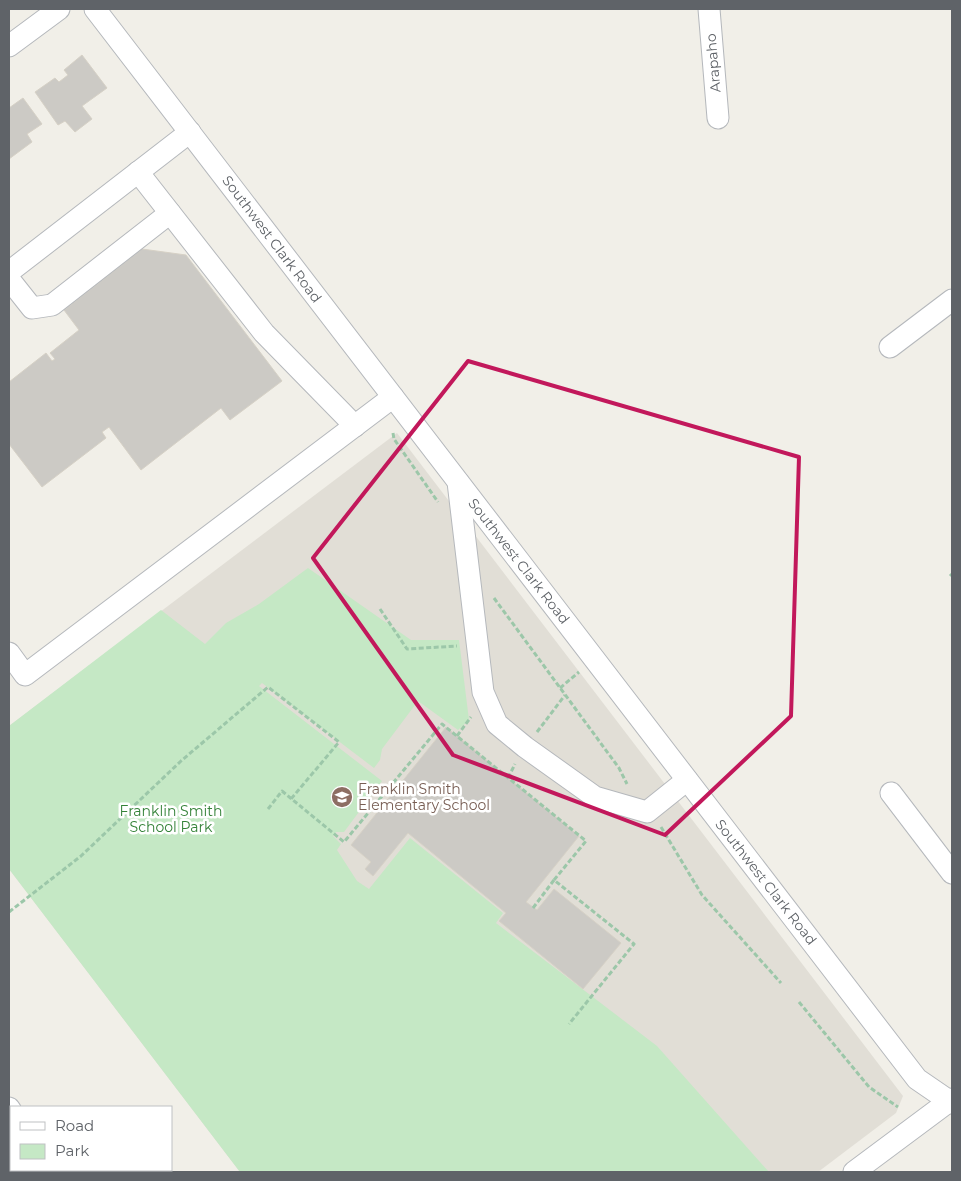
<svg xmlns="http://www.w3.org/2000/svg" width="961" height="1181" font-family="Montserrat,sans-serif">
	<style>
		.education { fill: #e1ded6 }
		.green { fill: #c5e8c5 }
		.building { fill: #cccac5; stroke: #d6d1c6 }
		.lines { fill: none; stroke-linecap: round; stroke-linejoin: round }
		.minor-casing { stroke: #b5b8bc; stroke-width: 23 }
		.path { stroke: #9cc7a9; stroke-width: 3; stroke-dasharray: 5 2.5; stroke-linecap: butt }
		.minor { stroke: #fff; stroke-width: 21 }
		.marked { fill: none; stroke: #c2185b; stroke-width: 4; stroke-linejoin: round }
		.labels { text-anchor: middle; dominant-baseline: central; stroke-width: 5; stroke-linejoin: round; paint-order: stroke }
		.street-label { font-size: 14px; fill: #5f6368; stroke: #fff }
		.education-label { font-size: 14px; fill: #785e54; stroke: #fff; text-anchor: start }
		.park-label { font-size: 14px; fill: #348238; stroke: #fff }
	</style>
	<rect width="100%" height="100%" fill="#f1efe8"/>
	<polygon class="education" points="397,433 903,1096 896,1113 818,1172 240,1172 9,869 9,726"/>
	<polygon class="green" points="308,568 411,640 459,640 469,720 458,730 418,701 382,749 380,760 374,768 262,683 259,686 382,781 344,832 336,832 333,836 341,844 337,850 357,881 369,889 410,838 503,913 496,923 657,1046 769,1172 240,1172 9,869 9,726 161,610 205,644 226,623 259,604"/>
	<g class="building">
		<polygon points="82,55 107,88 82,106 92,119 75,132 65,121 58,125 35,92 55,78 59,82 68,75 64,70"/>
		<polygon points="23,98 42,124 27,134 32,142 9,159 9,108"/>
		<polygon points="142,249 186,255 282,381 230,420 221,408 141,470 109,427 102,432 106,438 42,487 9,444 9,382 46,353 52,361 55,359 50,353 79,330 64,310"/>
		<polygon points="446,727 579,836 526,902 537,910 554,889 621,943 583,989 499,921 506,913 408,833 373,876 365,869 371,862 351,845"/>
	</g>
	<g class="lines">
		<g class="minor-casing">
			<g id="minor">
				<polyline points="95,9 917,1079 952,1103"/>
				<polyline points="709,9 718,118"/>
				<polyline points="9,46 59,9"/>
				<polyline points="138,172 264,333 355,426"/>
				<polyline points="9,272 190,132"/>
				<polyline points="9,279 32,308 52,305 170,213"/>
				<polyline points="890,347 952,300"/>
				<polyline points="458,482 483,692 497,724 525,747 595,797 647,812 687,780"/>
				<polyline points="9,653 25,675 393,397"/>
				<polyline points="891,793 952,873"/>
				<polyline points="9,1108 11,1111"/>
				<polyline points="56,1170 58,1172"/>
				<polyline points="854,1172 952,1099"/>
			</g>
		</g>
		<g class="path">
			<polyline points="393,433 394,439 438,502"/>
			<polyline points="950,576 952,574"/>
			<polyline points="494,598 619,768 627,784"/>
			<polyline points="380,609 407,649 457,646"/>
			<polyline points="560,688 579,672"/>
			<polyline points="537,732 565,695"/>
			<polyline points="457,736 471,717"/>
			<polyline points="508,778 515,764"/>
			<polyline points="268,809 282,791 344,842 442,724 586,841 554,880"/>
			<polyline points="661,827 702,895 781,983"/>
			<polyline points="533,908 554,880 634,944 569,1024"/>
			<polyline points="9,912 81,856 181,761 268,687 339,742 291,799"/>
			<polyline points="799,1002 869,1087 898,1107"/>
		</g>
		<use href="#minor" class="minor"/>
	</g>
	<path class="marked" d="M468 361 799 457 791 716 665 835 453 755 313 558Z"/>
	<defs>
		<g id="school-disc" transform="scale(1.125)"><circle r="9.5" fill="#8d6e63" stroke="#fff"/><path d="M0-5L7-2L0 1L-7-2ZM-4 1L0 2.5L4 1V4Q0 6-4 4Z" fill="#fff"/></g>
	</defs>
	<g fill-rule="evenodd">
		<use href="#school-disc" x="342" y="797"/>
	</g>
	<g class="labels">
		<g class="street-label">
			<text transform="translate(713 63) rotate(-95)">Arapaho</text>
			<text transform="translate(272 239) rotate(53)">Southwest Clark Road</text>
			<text transform="translate(519 561) rotate(52)">Southwest Clark Road</text>
			<text transform="translate(766 882) rotate(52)">Southwest Clark Road</text>
		</g>
		<g class="education-label">
			<text x="358" y="789">Franklin Smith<tspan x="358" dy="16">Elementary School</tspan></text>
		</g>
		<g class="park-label">
			<text x="171" y="811">Franklin Smith<tspan x="171" dy="16">School Park</tspan></text>
		</g>
	</g>
	<rect width="961" height="1181" fill="none" stroke="#5f6368" stroke-width="20"/>
	<rect x="10" y="1106" width="162" height="65" fill="#ffffff" stroke="#bfc1c3"/>
	<rect x="20" y="1122" width="25" height="8" fill="#ffffff" stroke="#bfc1c3"/>
	<text x="55" y="1131" font-size="15" fill="#5f6368">Road</text>
	<rect x="20" y="1144" width="25" height="15" fill="#c5e8c5" stroke="#bfc1c3"/>
	<text x="55" y="1156" font-size="15" fill="#5f6368">Park</text>
</svg>
